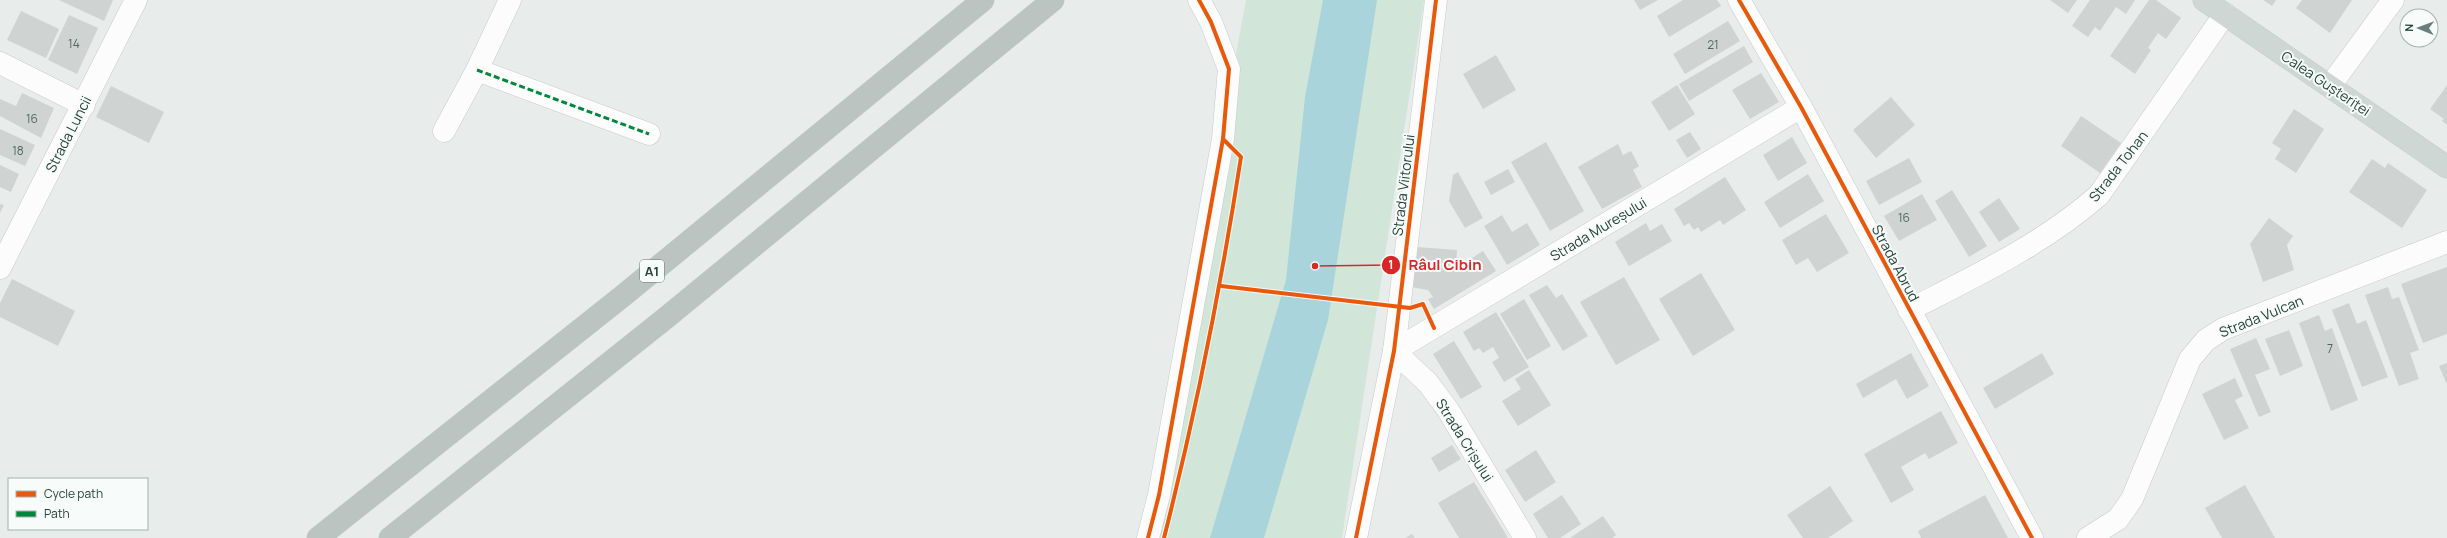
<svg xmlns="http://www.w3.org/2000/svg" width="2447" height="538" font-family="Manrope,sans-serif">
	<style>
		.green { fill: #d1e6d8 }
		.water { fill: #a9d4db }
		.building { fill: #cfd4d2 }
		.lines { fill: none; stroke-linecap: round; stroke-linejoin: round }
		.minor-casing { stroke: #c5cac8; stroke-width: 23 }
		.major-casing { stroke: #c3ccc9; stroke-width: 23 }
		.highway-casing { stroke: #c3ccc9; stroke-width: 23 }
		.minor { stroke: #fcfcfc; stroke-width: 22 }
		.major { stroke: #cfd7d5; stroke-width: 22 }
		.highway { stroke: #bcc4c2; stroke-width: 22 }
		.quiet { stroke: #00873e; stroke-width: 3; stroke-dasharray: 6 3; stroke-linecap: butt }
		.cycleway-casing { stroke: #f7fbf9; stroke-width: 6 }
		.cycleway { stroke: #e8590c; stroke-width: 4 }
		.labels { text-anchor: middle; dominant-baseline: central; stroke-width: 4; stroke-linejoin: round; paint-order: stroke }
		.number-label { font-size: 12px; fill: #506761 }
		.shield { fill: #f7fbf9; stroke: #637a73; stroke-width: 1 }
		.shield-label { font-size: 13px; font-weight: bold; fill: #24423a }
		.street-label { font-size: 14px; fill: #24423a; stroke: #f7fbf9 }
		.leader { fill: none; stroke: #d62828; stroke-width: 1.5 }
		.callout-dot { fill: #d62828; stroke: #f7fbf9; stroke-width: 1.5 }
		.mark-label { font-size: 12px; text-anchor: middle; font-weight: bold; fill: #fff }
		.callout-label { font-size: 15px; text-anchor: middle; font-weight: bold; fill: #d62828; stroke: #f7fbf9; stroke-width: 4; stroke-linejoin: round; paint-order: stroke }
	</style>
	<rect width="100%" height="100%" fill="#e8edeb"/>
	<polygon class="green" points="1246,0 1424,0 1342,538 1142,538 1191,298"/>
	<polygon class="water" points="1323,0 1377,0 1328,320 1264,538 1210,538 1286,280 1305,97"/>
	<g class="building">
		<polygon points="59,0 113,0 104,21"/>
		<polygon points="1634,0 1658,0 1640,10"/>
		<polygon points="1683,0 1717,0 1721,6 1669,37 1657,16"/>
		<polygon points="2050,0 2077,0 2068,13"/>
		<polygon points="2090,0 2135,0 2126,14 2116,7 2100,31 2095,27 2088,37 2072,26"/>
		<polygon points="2149,0 2156,0 2181,18 2166,39 2158,33 2148,48 2151,50 2135,74 2110,56"/>
		<polygon points="2263,0 2276,0 2272,6"/>
		<polygon points="2302,0 2352,0 2330,33 2296,8"/>
		<polygon points="21,11 59,29 46,58 7,40"/>
		<polygon points="69,15 98,28 77,74 48,60"/>
		<polygon points="1728,21 1740,41 1685,74 1673,54"/>
		<polygon points="1744,46 1753,62 1689,101 1679,84"/>
		<polygon points="1496,55 1516,90 1483,109 1463,74"/>
		<polygon points="1761,73 1779,102 1750,119 1732,90"/>
		<polygon points="1677,85 1695,114 1669,131 1651,102"/>
		<polygon points="2447,85 2447,125 2442,121 2444,119 2430,109"/>
		<polygon points="111,86 164,112 149,143 96,117"/>
		<polygon points="22,93 54,108 41,138 0,116 0,99 16,106"/>
		<polygon points="1891,97 1915,125 1876,158 1853,130"/>
		<polygon points="2294,109 2324,129 2296,173 2275,159 2281,149 2272,143"/>
		<polygon points="2081,116 2121,143 2100,173 2061,146"/>
		<polygon points="0,129 35,145 25,166 0,155"/>
		<polygon points="1690,132 1701,149 1687,158 1676,140"/>
		<polygon points="1792,137 1807,163 1778,181 1763,155"/>
		<polygon points="1546,142 1584,211 1550,231 1511,162"/>
		<polygon points="1618,144 1623,155 1631,151 1639,166 1633,170 1642,187 1602,209 1578,167"/>
		<polygon points="1909,158 1922,182 1879,205 1866,181"/>
		<polygon points="2372,159 2385,168 2388,163 2427,190 2402,228 2349,192"/>
		<polygon points="0,165 19,174 11,192 0,187"/>
		<polygon points="1508,169 1515,182 1491,195 1484,182"/>
		<polygon points="1458,172 1483,218 1465,228 1449,201 1453,175"/>
		<polygon points="1808,174 1824,201 1780,228 1764,202"/>
		<polygon points="1725,177 1746,210 1723,225 1720,220 1701,232 1698,227 1694,230 1689,223 1684,226 1674,209"/>
		<polygon points="1952,190 1987,246 1969,257 1935,201"/>
		<polygon points="1922,194 1937,220 1899,241 1884,216"/>
		<polygon points="1999,198 2020,229 1999,242 1979,212"/>
		<polygon points="0,204 4,205 0,213"/>
		<polygon points="1826,214 1849,253 1817,272 1808,258 1796,265 1782,240"/>
		<polygon points="1502,215 1512,232 1527,223 1540,245 1507,265 1484,226"/>
		<polygon points="2269,218 2293,236 2287,245 2294,270 2263,282 2250,244"/>
		<polygon points="1646,223 1650,231 1662,224 1672,241 1629,266 1615,242"/>
		<polygon points="1417,247 1457,250 1456,268 1483,251 1496,271 1434,309 1428,299 1433,297 1428,290 1411,287"/>
		<polygon points="2447,267 2447,334 2423,343 2401,284"/>
		<polygon points="1701,273 1735,330 1693,356 1659,299"/>
		<polygon points="1624,277 1660,340 1616,365 1580,302"/>
		<polygon points="12,279 75,311 58,346 0,317 0,303"/>
		<polygon points="1547,285 1556,298 1562,294 1588,336 1563,351 1529,295"/>
		<polygon points="2388,287 2392,299 2399,297 2419,350 2410,353 2419,379 2399,386 2365,295"/>
		<polygon points="1524,299 1551,346 1527,360 1500,314"/>
		<polygon points="2349,303 2357,324 2366,320 2388,377 2362,387 2332,310"/>
		<polygon points="1496,312 1529,367 1504,382 1492,362 1499,358 1493,347 1483,353 1479,348 1474,351 1463,332"/>
		<polygon points="2319,315 2325,331 2332,328 2358,400 2331,411 2299,323"/>
		<polygon points="2289,330 2303,366 2280,376 2265,339"/>
		<polygon points="2256,338 2270,369 2255,375 2271,412 2259,417 2230,349"/>
		<polygon points="1454,341 1482,387 1461,399 1433,354"/>
		<polygon points="1911,353 1929,386 1907,399 1896,379 1863,398 1856,384"/>
		<polygon points="2042,353 2054,374 1995,409 1983,388"/>
		<polygon points="2447,363 2447,385 2439,366"/>
		<polygon points="1529,370 1551,405 1518,426 1502,401 1521,389 1515,379"/>
		<polygon points="2235,378 2243,396 2235,400 2249,428 2224,440 2202,394"/>
		<polygon points="1941,411 1958,443 1929,459 1925,453 1901,467 1914,490 1891,503 1864,454"/>
		<polygon points="1452,445 1461,459 1439,472 1431,458"/>
		<polygon points="1536,450 1556,482 1525,502 1505,470"/>
		<polygon points="1474,482 1495,516 1508,538 1459,538 1438,503"/>
		<polygon points="2245,485 2275,538 2222,538 2205,508"/>
		<polygon points="1830,486 1853,521 1828,538 1803,538 1787,515"/>
		<polygon points="1562,495 1581,524 1560,538 1548,538 1533,514"/>
		<polygon points="1985,495 2008,538 1921,538 1918,531"/>
		<polygon points="1603,516 1616,535 1612,538 1570,538"/>
		<polygon points="1412,534 1415,538 1405,538"/>
	</g>
	<g class="lines">
		<g class="minor-casing">
			<g id="minor">
				<polyline points="1739,0 1801,107 2032,538"/>
				<polyline points="0,63 84,105"/>
				<polyline points="477,70 649,134"/>
				<polyline points="2330,86 2393,0"/>
				<polyline points="444,131 477,70 510,0"/>
				<polyline points="0,268 136,0"/>
				<path d="M1909 310C1975 276 2042 245 2099 195L2225 14"/>
				<polyline points="1394,351 1801,107"/>
				<polyline points="1394,351 1428,383 1448,410 1525,538"/>
				<polyline points="1148,538 1159,495 1223,139 1229,69 1211,22 1199,0"/>
				<polyline points="1356,538 1394,351 1436,0"/>
				<polyline points="2088,538 2118,519 2132,499 2190,359 2206,340 2223,329 2447,242"/>
			</g>
		</g>
		<g class="major-casing">
			<polyline id="major" points="2204,0 2447,167"/>
		</g>
		<g class="highway-casing">
			<g id="highway">
				<polyline points="318,538 624,295 983,0"/>
				<polyline points="390,538 667,317 1053,0"/>
			</g>
		</g>
		<use href="#minor" class="minor"/>
		<use href="#major" class="major"/>
		<use href="#highway" class="highway"/>
		<polyline class="quiet" points="477,70 649,134"/>
		<g class="cycleway-casing">
			<g id="cycleway">
				<polyline points="1739,0 1801,107 2032,538"/>
				<polyline points="1221,286 1410,308 1423,304 1434,328"/>
				<polyline points="1148,538 1159,495 1223,139 1229,69 1211,22 1199,0"/>
				<path d="M1164 538C1196 412 1221 286 1241 157L1223 139"/>
				<polyline points="1356,538 1394,351 1436,0"/>
			</g>
		</g>
		<use href="#cycleway" class="cycleway"/>
	</g>
	<g class="labels">
		<g class="number-label">
			<text x="74" y="43">14</text>
			<text x="1713" y="44">21</text>
			<text x="32" y="118">16</text>
			<text x="18" y="150">18</text>
			<text x="1904" y="217">16</text>
			<text x="2330" y="348">7</text>
		</g>
		<rect class="shield" x="640" y="260" width="24" height="22" rx="3"/>
		<g class="shield-label">
			<text x="652" y="271">A1</text>
		</g>
		<g class="street-label">
			<text transform="translate(2326 83) rotate(34)">Calea Gușteriței</text>
			<text transform="translate(68 134) rotate(-63)">Strada Luncii</text>
			<text transform="translate(2118 166) rotate(-52)">Strada Tohan</text>
			<text transform="translate(1403 185) rotate(-83)">Strada Viitorului</text>
			<text transform="translate(1598 229) rotate(-31)">Strada Mureșului</text>
			<text transform="translate(1896 263) rotate(62)">Strada Abrud</text>
			<text transform="translate(2261 316) rotate(-22)">Strada Vulcan</text>
			<text transform="translate(1465 440) rotate(58)">Strada Crișului</text>
		</g>
	</g>
	<path class="leader" d="M1315 266L1391 265"/>
	<g class="callout-dot">
		<circle cx="1315" cy="266" r="4"/>
		<circle cx="1391" cy="265" r="10"/>
	</g>
	<g class="mark-label">
		<text x="1391" y="269">1</text>
	</g>
	<g class="callout-label">
		<text x="1445" y="270">Râul Cibin</text>
	</g>
	<rect x="8" y="478" width="140" height="52" fill="#f7fbf9" stroke="#a3b1ad"/>
	<rect x="16" y="491" width="20" height="6" fill="#e8590c" stroke="#a3b1ad"/>
	<text x="44" y="498" font-size="12" fill="#24423a">Cycle path</text>
	<rect x="16" y="511" width="20" height="6" fill="#00873e" stroke="#a3b1ad"/>
	<text x="44" y="518" font-size="12" fill="#24423a">Path</text>
	<g transform="translate(2419 28) rotate(271)"><circle r="19" fill="#f7fbf9" stroke="#a3b1ad"/>
	<path d="M0-3L7 15L0 10L-7 15Z" fill="#697e78"/>
	<text y="-6" font-size="11" font-weight="bold" text-anchor="middle" fill="#24423a">N</text>
	</g>
</svg>
